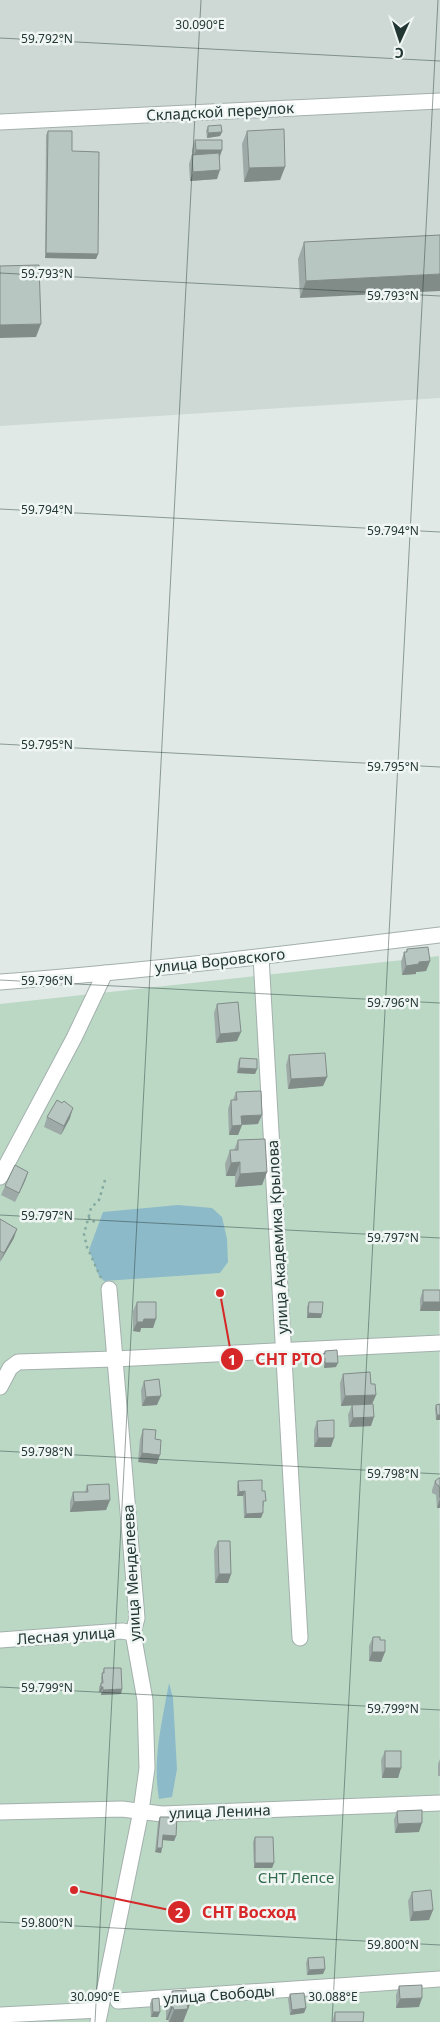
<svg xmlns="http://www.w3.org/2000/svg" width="440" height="2022" font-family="'Noto Sans',sans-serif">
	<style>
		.built { fill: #ced9d5 }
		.green { fill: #bbd8c5 }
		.water { fill: #8dbac9 }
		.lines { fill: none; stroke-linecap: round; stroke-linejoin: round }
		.minor-casing { stroke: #a3b0ad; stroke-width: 17 }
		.path { stroke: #83a9a1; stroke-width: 2.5; stroke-dasharray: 2.5 4; stroke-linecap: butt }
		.minor { stroke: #fff; stroke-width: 15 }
		.wall { fill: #9eaaa7 }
		.shaded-wall { fill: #818b88 }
		.building { fill: #b8c6c2; stroke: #818b88 }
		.ticks { fill: none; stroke: #223734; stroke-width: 1; stroke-opacity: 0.45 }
		.labels { text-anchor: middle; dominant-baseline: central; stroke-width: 5; stroke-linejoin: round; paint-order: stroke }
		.street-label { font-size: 15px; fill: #223734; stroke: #f0f6f3 }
		.park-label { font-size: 15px; fill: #316a4c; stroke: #f0f6f3 }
		.ticks-label { font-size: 12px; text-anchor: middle; fill: #223734; stroke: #f0f6f3; stroke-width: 5; stroke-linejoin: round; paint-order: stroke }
		.leader { fill: none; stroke: #d62828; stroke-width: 2 }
		.callout-dot { fill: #d62828; stroke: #f0f6f3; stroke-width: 2 }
		.mark-label { font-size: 15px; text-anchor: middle; font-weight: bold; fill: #fff }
		.callout-label { font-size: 16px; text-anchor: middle; font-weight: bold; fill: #d62828; stroke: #f0f6f3; stroke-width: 5; stroke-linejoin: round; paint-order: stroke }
	</style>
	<rect width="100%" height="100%" fill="#e0e9e6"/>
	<polygon class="built" points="0,0 440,0 440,398 0,426"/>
	<polygon class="green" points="439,956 440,2022 0,2022 0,1004"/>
	<g class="water">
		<polygon points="178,1205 212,1208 222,1217 227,1239 228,1262 220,1273 104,1281 99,1276 89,1250 103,1212"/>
		<path d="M169 1683 173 1698 177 1769 172 1797 159 1799C152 1760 162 1722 169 1683Z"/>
	</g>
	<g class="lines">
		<g class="minor-casing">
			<g id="minor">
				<polyline points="0,122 440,101"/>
				<polyline points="261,957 300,1638"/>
				<path d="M0 982C147 971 294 953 440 935"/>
				<polyline points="0,1177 74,1038 105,973"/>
				<polyline points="0,1387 10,1368 18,1362 114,1359 440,1343"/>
				<polyline points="0,1640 122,1631 133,1633"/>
				<polyline points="0,1812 122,1809 162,1814 440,1803"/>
				<polyline points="118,2001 440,1979"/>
				<polyline points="0,2015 100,2010"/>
				<polyline points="98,2022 141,1811 147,1768 145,1700 133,1633 137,1618 109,1289"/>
			</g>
		</g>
		<g class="path">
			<polyline points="88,1218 94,1220 93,1225"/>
			<polyline points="101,1278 87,1247 84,1234 91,1208 99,1200 105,1180"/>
		</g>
		<use href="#minor" class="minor"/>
	</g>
	<g class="wall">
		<polygon points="208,126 222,132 220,136 207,138 206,131"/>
		<polygon points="48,131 72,151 98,254 96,259 45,258 46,135"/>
		<polygon points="247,131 285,167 280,180 244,182 242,144"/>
		<polygon points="195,140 222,150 219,157 217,179 190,181 189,164 192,155 192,150"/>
		<polygon points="440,235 300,298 298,259 304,242"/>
		<polygon points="407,949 430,961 426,971 416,972 416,974 402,975 401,962 404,952 406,952"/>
		<polygon points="217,1004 237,1041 216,1043 214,1013"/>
		<polygon points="289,1055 327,1077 323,1086 288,1089 286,1065"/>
		<polygon points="240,1058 257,1069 255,1074 237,1073 238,1062"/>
		<polygon points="236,1092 258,1124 242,1125 238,1135 229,1135 228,1109 231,1100 233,1100"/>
		<polygon points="47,1117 70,1118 61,1135 44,1127"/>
		<polygon points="238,1140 267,1172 262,1185 235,1187 235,1176 226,1176 225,1164 230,1150 234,1150"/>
		<polygon points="28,1172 25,1181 15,1202 1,1195 5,1186"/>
		<polygon points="0,1219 14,1238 0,1262"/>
		<polygon points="423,1290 440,1290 440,1311 420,1311 420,1299"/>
		<polygon points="137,1302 156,1319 153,1328 141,1328 140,1332 133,1331 133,1311"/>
		<polygon points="309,1302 322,1314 321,1318 307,1318 307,1307"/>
		<polygon points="325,1351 336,1367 324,1368 324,1363 320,1363 320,1359 321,1354 323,1354"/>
		<polygon points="343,1374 371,1384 376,1395 372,1404 341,1406 340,1383"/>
		<polygon points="144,1381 157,1405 142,1406 141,1390"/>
		<polygon points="440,1404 440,1420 436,1420 435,1409 436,1405"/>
		<polygon points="352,1405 371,1426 349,1427 348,1415"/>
		<polygon points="317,1421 331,1447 314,1447 314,1430"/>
		<polygon points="143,1429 155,1439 157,1464 138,1462 140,1439"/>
		<polygon points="440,1478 440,1508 437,1508 436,1495 432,1493 432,1490 435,1481"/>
		<polygon points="238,1481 262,1491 264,1506 263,1506 261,1518 244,1518 243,1496 237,1496 237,1486"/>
		<polygon points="87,1485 110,1500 106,1510 70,1512 70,1502 73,1492 85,1492"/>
		<polygon points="218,1541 231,1574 228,1583 215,1583 214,1550"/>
		<polygon points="373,1637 380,1640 385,1652 381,1662 369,1661 369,1646"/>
		<polygon points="104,1668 122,1689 121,1694 101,1695 101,1692 99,1692 99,1687 101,1683 101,1677"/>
		<polygon points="385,1751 401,1768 398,1778 382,1778 381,1760"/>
		<polygon points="440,1759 440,1776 438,1776 438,1764"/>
		<polygon points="397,1811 419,1832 395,1833 394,1820"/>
		<polygon points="160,1817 176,1836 174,1841 163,1840 161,1853 155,1852 158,1822"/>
		<polygon points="255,1837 274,1863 272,1868 254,1868 253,1842"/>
		<polygon points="412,1892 433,1910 429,1920 410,1921 408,1901"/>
		<polygon points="308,1958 325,1969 323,1974 307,1975 306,1963"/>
		<polygon points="399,1986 419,2007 396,2008 396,1995"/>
		<polygon points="172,1991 187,1996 190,2004 183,2022 169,2022 168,2020 166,2020 166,2010"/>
		<polygon points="290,1994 306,2008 304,2013 290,2015 288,1999"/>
		<polygon points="152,1999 158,2017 151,2017 150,2004"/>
		<polygon points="335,2012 363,2022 332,2022"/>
	</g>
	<g class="shaded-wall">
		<polygon points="222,132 220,136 207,138 208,133"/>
		<polygon points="196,150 222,150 219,159 192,160"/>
		<polygon points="285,167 280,180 244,182 249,168"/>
		<polygon points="220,170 217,179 190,181 193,172"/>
		<polygon points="46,253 98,254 96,259 45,258"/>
		<polygon points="440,274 440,291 300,298 306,281"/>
		<polygon points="41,324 36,337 0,338 0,325"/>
		<polygon points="430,961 426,971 416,972 416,974 402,975 406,966 419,962"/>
		<polygon points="241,1032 237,1041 216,1043 220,1034"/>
		<polygon points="239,1068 257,1069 255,1074 237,1073"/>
		<polygon points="327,1077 323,1086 288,1089 291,1079"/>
		<polygon points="73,1108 70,1118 61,1135 64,1126"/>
		<polygon points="262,1115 258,1124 238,1125 241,1116"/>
		<polygon points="242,1125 238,1135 229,1135 232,1126"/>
		<polygon points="240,1162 235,1176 226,1176 231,1163"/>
		<polygon points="28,1172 25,1181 15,1202 19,1193"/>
		<polygon points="267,1172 262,1185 235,1187 240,1174"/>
		<polygon points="17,1229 14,1238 0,1262 4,1253"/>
		<polygon points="423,1302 440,1302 440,1311 420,1311"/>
		<polygon points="308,1313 322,1314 321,1318 307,1318"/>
		<polygon points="144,1319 156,1319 153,1328 141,1328 140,1332 133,1331 137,1322"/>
		<polygon points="321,1358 325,1358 324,1363 320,1363"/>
		<polygon points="325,1363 338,1363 336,1367 324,1368"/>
		<polygon points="376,1395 372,1404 341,1406 345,1396"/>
		<polygon points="161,1396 157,1405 142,1406 146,1397"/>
		<polygon points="437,1415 440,1415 440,1420 436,1420"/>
		<polygon points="374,1417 371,1426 349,1427 353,1418"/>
		<polygon points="318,1438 334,1438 331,1447 314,1447"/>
		<polygon points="142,1453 160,1455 157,1464 138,1462"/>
		<polygon points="245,1491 243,1496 237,1496 239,1492"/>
		<polygon points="440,1499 440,1508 437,1508"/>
		<polygon points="110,1500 106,1510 70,1512 74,1502"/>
		<polygon points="263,1513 261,1518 244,1518 246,1514"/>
		<polygon points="219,1574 231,1574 228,1583 215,1583"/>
		<polygon points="372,1652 385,1652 381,1662 369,1661"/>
		<polygon points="101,1687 103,1687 101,1692 99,1692"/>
		<polygon points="122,1689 121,1694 101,1695 103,1690"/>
		<polygon points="385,1768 401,1768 398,1778 382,1778"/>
		<polygon points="422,1823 419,1832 395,1833 398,1824"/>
		<polygon points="163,1835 176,1836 174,1841 162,1840"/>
		<polygon points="157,1848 162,1848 161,1853 155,1852"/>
		<polygon points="255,1863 274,1863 272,1868 254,1868"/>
		<polygon points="433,1910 429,1920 410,1921 413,1912"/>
		<polygon points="325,1969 323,1974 307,1975 309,1970"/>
		<polygon points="422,1998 419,2007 396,2008 400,1999"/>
		<polygon points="187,2004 190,2004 183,2022 169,2022 174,2010"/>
		<polygon points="171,2007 173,2007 168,2020 166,2020"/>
		<polygon points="306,2008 304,2013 290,2015 292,2010"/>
		<polygon points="153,2012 160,2012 158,2017 151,2017"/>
	</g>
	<g class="building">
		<polygon points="221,125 222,132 208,133 208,126"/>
		<polygon points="284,129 285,167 249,168 247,131"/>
		<polygon points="48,131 72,131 72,151 99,152 98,254 46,253"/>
		<polygon points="195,140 222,140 222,150 196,150"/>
		<polygon points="219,153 220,170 193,172 192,155"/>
		<polygon points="440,235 440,274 306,281 304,242"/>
		<polygon points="39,265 41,324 0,325 0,266"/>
		<polygon points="428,947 430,961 419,962 419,964 406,966 404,952 407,952 407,949"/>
		<polygon points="238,1002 241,1032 220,1034 217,1004"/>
		<polygon points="325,1053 327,1077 291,1079 289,1055"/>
		<polygon points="240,1058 257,1059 257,1069 239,1068"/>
		<polygon points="261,1091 262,1115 241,1116 242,1125 232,1126 231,1100 237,1100 236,1092"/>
		<polygon points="57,1100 62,1103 64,1101 73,1108 64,1126 47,1117"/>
		<polygon points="265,1139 267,1172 240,1174 240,1162 231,1163 230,1150 238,1150 238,1140"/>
		<polygon points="15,1165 28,1172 19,1193 5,1186"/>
		<polygon points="0,1219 17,1229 4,1253 0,1251"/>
		<rect x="423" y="1290" width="17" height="12"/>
		<polygon points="137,1302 156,1302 156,1319 144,1319 143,1322 137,1322"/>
		<polygon points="309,1302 323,1302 322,1314 308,1313"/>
		<polygon points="337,1350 338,1363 325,1363 325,1358 321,1358 321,1354 325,1354 325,1351"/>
		<polygon points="370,1372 371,1384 375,1384 376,1395 345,1396 343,1374"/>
		<polygon points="159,1379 161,1396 146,1397 144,1381"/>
		<polygon points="373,1404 374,1417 353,1418 352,1405"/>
		<polygon points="440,1404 440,1415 437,1415 436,1405"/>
		<polygon points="334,1420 334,1438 318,1438 317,1421"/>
		<polygon points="143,1429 156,1430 155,1439 161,1440 160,1455 142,1453"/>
		<polygon points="439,1478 440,1478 440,1498 439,1486 436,1484 435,1481"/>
		<polygon points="262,1480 262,1491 265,1491 266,1501 263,1501 263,1513 246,1514 245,1491 239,1492 238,1481"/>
		<polygon points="109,1484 110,1500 74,1502 73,1492 88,1492 87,1485"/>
		<polygon points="218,1541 230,1541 231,1574 219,1574"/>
		<polygon points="373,1637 380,1637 380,1640 385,1640 385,1652 372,1652"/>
		<polygon points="104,1668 121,1668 122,1689 103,1690 103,1687 101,1687 101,1683 103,1683 102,1673 104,1673"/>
		<rect x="385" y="1751" width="16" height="17"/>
		<polygon points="422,1810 422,1823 398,1824 397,1811"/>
		<polygon points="160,1817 177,1817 176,1836 163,1835 162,1848 157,1848"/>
		<polygon points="255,1837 273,1837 274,1863 255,1863"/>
		<polygon points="431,1890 433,1910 413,1912 412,1892"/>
		<polygon points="324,1957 325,1969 309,1970 308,1958"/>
		<polygon points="422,1985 422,1998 400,1999 399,1986"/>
		<polygon points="186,1990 187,1996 189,1996 190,2004 187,2004 188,2009 174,2010 173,2007 171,2007 171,1997 173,1997 172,1991"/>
		<polygon points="304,1993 306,2008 292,2010 290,1994"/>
		<polygon points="159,1998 160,2012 153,2012 152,1999"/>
		<polygon points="335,2012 364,2012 363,2022 335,2022"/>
	</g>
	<path class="ticks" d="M0 38 440 61M0 273 440 296M0 509 440 532M0 744 440 767M0 980 440 1003M0 1215 440 1238M0 1451 440 1474M0 1687 440 1710M0 1922 440 1945M95 2022 201 0M332 2022 438 0"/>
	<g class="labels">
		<g class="street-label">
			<text transform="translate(220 111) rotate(-3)">Складской переулок</text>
			<text transform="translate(220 960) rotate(-6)">улица Воровского</text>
			<text transform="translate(277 1237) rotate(-93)">улица Академика Крылова</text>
			<text transform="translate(131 1573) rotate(-93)">улица Менделеева</text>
			<text transform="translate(66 1635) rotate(-4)">Лесная улица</text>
			<text transform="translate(220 1811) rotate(-2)">улица Ленина</text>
			<text transform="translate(219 1994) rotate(-4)">улица Свободы</text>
		</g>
		<g class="park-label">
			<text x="296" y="1877">СНТ Лепсе</text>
		</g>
	</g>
	<g class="ticks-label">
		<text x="200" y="29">30.090°E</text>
		<text x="47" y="43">59.792°N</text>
		<text x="47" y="278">59.793°N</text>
		<text x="393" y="300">59.793°N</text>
		<text x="47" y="514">59.794°N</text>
		<text x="393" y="535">59.794°N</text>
		<text x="47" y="749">59.795°N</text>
		<text x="393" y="771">59.795°N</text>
		<text x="47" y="985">59.796°N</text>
		<text x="393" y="1007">59.796°N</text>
		<text x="47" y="1220">59.797°N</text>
		<text x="393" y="1242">59.797°N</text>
		<text x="47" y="1456">59.798°N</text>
		<text x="393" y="1478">59.798°N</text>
		<text x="47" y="1692">59.799°N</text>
		<text x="393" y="1713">59.799°N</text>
		<text x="47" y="1927">59.800°N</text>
		<text x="393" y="1949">59.800°N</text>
		<text x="95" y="2001">30.090°E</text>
		<text x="333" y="2001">30.088°E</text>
	</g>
	<path class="leader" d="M220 1293L232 1359M74 1890L179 1912"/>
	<g class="callout-dot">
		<circle cx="220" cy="1293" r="5"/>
		<circle cx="74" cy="1890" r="5"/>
		<circle cx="232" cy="1359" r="12"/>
		<circle cx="179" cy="1912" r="12"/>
	</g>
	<g class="mark-label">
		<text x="232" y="1365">1</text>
		<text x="179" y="1918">2</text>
	</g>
	<g class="callout-label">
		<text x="289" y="1365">СНТ РТО</text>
		<text x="249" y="1918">СНТ Восход</text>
	</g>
	<g transform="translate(400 40) rotate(183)" stroke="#f0f6f3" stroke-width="4" paint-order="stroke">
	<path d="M0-4L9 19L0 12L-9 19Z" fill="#223734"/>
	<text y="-8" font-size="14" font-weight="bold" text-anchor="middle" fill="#223734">С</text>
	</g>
</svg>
